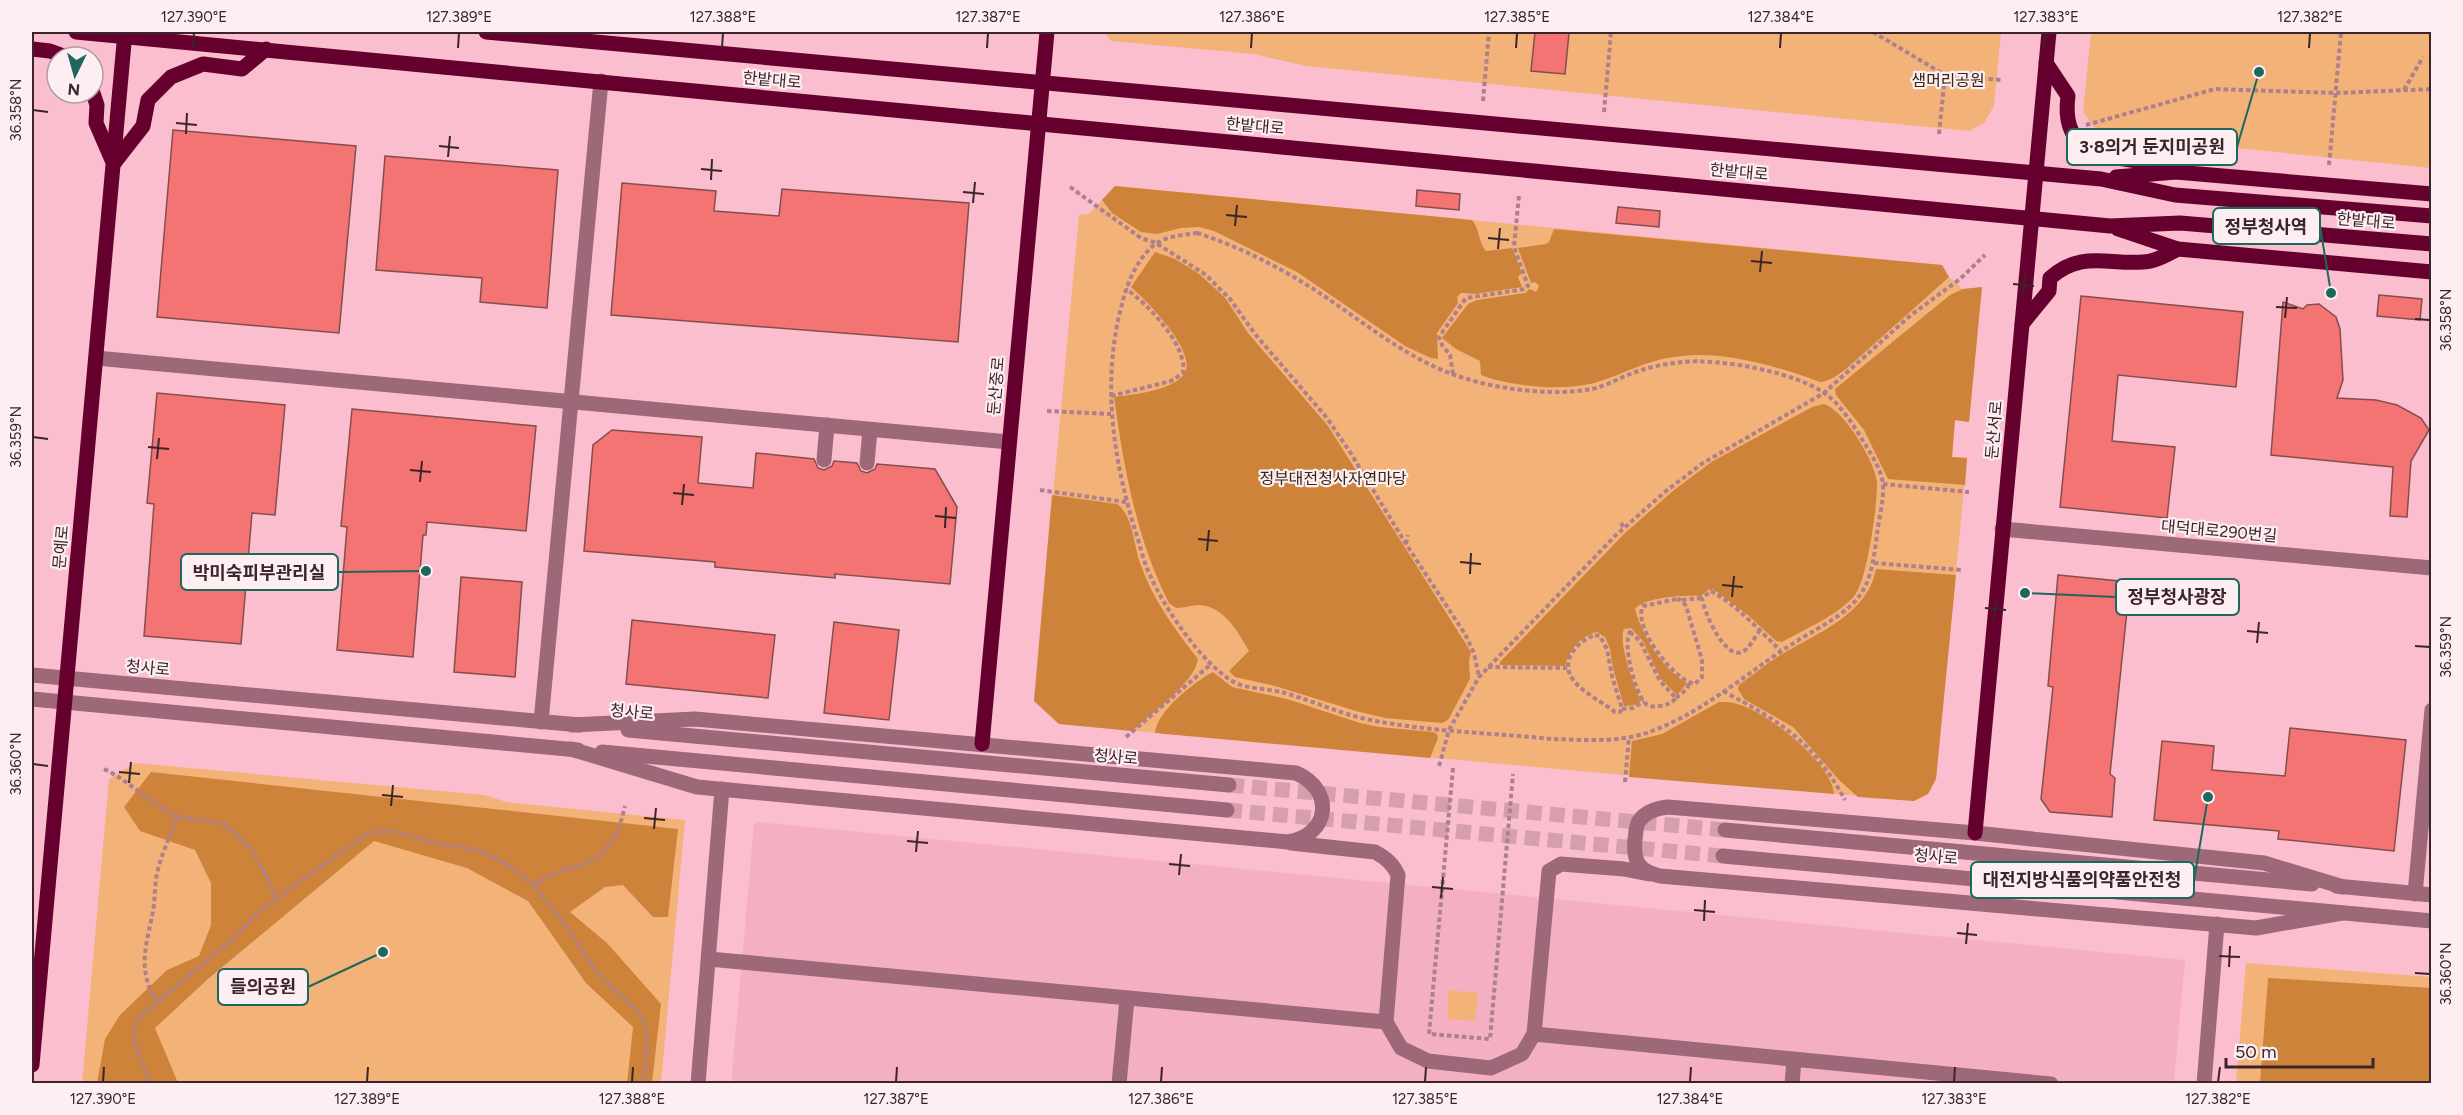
<svg xmlns="http://www.w3.org/2000/svg" width="2463" height="1115" font-family="Figtree,'Noto Sans KR',sans-serif">
	<style>
		.built { fill: #f4b0c2 }
		.green { fill: #f3b278 }
		.forest { fill: #ce833b }
		.building { fill: #f47474; stroke: #844e4d; stroke-width: 1.5 }
		.lines { fill: none; stroke-linecap: round; stroke-linejoin: round }
		.minor-tunnel { stroke: #d59fad; stroke-width: 15; stroke-dasharray: 15 8; stroke-linecap: butt }
		.path { stroke: #ad808c; stroke-width: 4; stroke-dasharray: 4.5 3; stroke-linecap: butt }
		.minor { stroke: #9d6877; stroke-width: 15 }
		.major { stroke: #65002f; stroke-width: 15 }
		.ticks { fill: none; stroke: #3b242a; stroke-width: 2 }
		.labels { text-anchor: middle; dominant-baseline: central; stroke-width: 4.5; stroke-linejoin: round; paint-order: stroke }
		.street-label { font-size: 16px; fill: #3b242a; stroke: #fceef1 }
		.park-label { font-size: 16px; fill: #372516; stroke: #fceef1 }
		.leader { fill: none; stroke: #1e675c; stroke-width: 2 }
		.callout-dot { fill: #1e675c; stroke: #fceef1; stroke-width: 2 }
		.callout { fill: #fceef1; stroke: #1e675c; stroke-width: 2 }
		.callout-label { font-size: 18px; text-anchor: middle; font-weight: bold; fill: #3b242a }
		.neatline { fill: none; stroke: #3b242a; stroke-width: 2 }
		.ticks-label { font-size: 15px; text-anchor: middle; fill: #3b242a }
	</style>
	<rect width="100%" height="100%" fill="#fbbece"/>
	<polygon class="built" points="758,822 2185,960 2174,1083 731,1084 754,825"/>
	<g class="green">
		<polygon points="1104,32 2001,32 1994,106 1984,123 1969,131 1306,66 1254,54 1111,41"/>
		<polygon points="2091,32 2431,32 2431,168 2099,134 2083,112"/>
		<polygon points="1115,186 1942,265 1949,277 1963,289 1982,287 1969,422 1955,420 1952,457 1967,458 1936,779 1928,794 1914,801 1059,724 1034,701 1079,215 1089,214"/>
		<polygon points="135,763 485,795 506,802 685,820 661,1083 82,1084 109,779"/>
		<polygon points="2246,963 2431,977 2431,1083 2236,1084"/>
		<polygon points="1449,990 1478,993 1475,1021 1447,1019"/>
	</g>
	<g class="forest">
		<path d="M1115 186 1472 220C1480 229 1478 242 1486 251L1512 248 1522 273 1518 277 1522 287 1475 294 1461 293 1457 297 1458 303 1437 333 1438 359 1431 358 1405 346 1297 272 1214 231 1199 227 1181 228 1157 234 1141 232 1112 213 1102 200Z"/>
		<path d="M1554 229 1942 265 1949 277 1846 369C1837 375 1831 381 1820 382 1779 367 1726 351 1682 356 1647 359 1625 374 1594 383 1563 391 1512 387 1481 375L1480 361 1456 349 1442 338 1468 304 1477 300 1525 293 1530 289 1536 292 1539 286 1535 282 1531 283 1518 248 1546 244 1549 242Z"/>
		<path d="M1155 252 1175 259 1198 273 1218 291 1226 299 1248 333 1328 426 1471 652 1469 661 1470 679 1448 720 1442 723 1385 718 1356 711 1275 686 1235 677 1229 671 1249 651C1238 632 1224 606 1199 605 1192 605 1184 608 1176 608L1169 603C1136 538 1124 468 1114 397 1133 395 1174 390 1184 374 1199 353 1146 300 1131 287Z"/>
		<polygon points="1982,287 1969,422 1955,420 1952,457 1967,458 1965,485 1888,479 1864,430 1836,395 1835,389 1950,295 1963,289"/>
		<path d="M1824 404C1844 410 1875 461 1877 482 1878 502 1867 580 1855 595 1840 614 1804 630 1782 642L1776 641 1748 615 1713 589 1708 590 1701 596C1686 595 1644 597 1635 609 1643 637 1662 669 1687 683L1677 695 1661 679 1643 641 1631 628 1624 629C1618 644 1634 686 1641 701L1634 705 1624 706 1613 668 1610 649 1605 637 1597 632C1580 636 1570 650 1565 666L1500 665V662L1624 534 1674 490 1713 461 1812 407Z"/>
		<path d="M1052 495 1117 504C1133 515 1134 546 1140 563 1153 600 1174 628 1198 659 1194 684 1150 714 1132 731L1059 724 1034 701Z"/>
		<path d="M1876 569 1956 575 1936 779 1928 794 1914 801 1858 797 1838 779 1793 727 1744 699 1738 689 1739 685C1751 676 1764 666 1776 658 1813 634 1867 617 1876 569Z"/>
		<path d="M1213 672 1232 687 1287 699 1360 723 1379 727 1433 732 1437 734 1438 738 1430 758 1155 733C1157 711 1194 682 1213 672Z"/>
		<path d="M1719 702C1725 702 1732 702 1737 704 1766 711 1832 763 1834 794L1629 777 1632 741 1662 734Z"/>
		<polygon points="151,772 678,829 668,917 653,917 623,885 605,887 570,912 607,943 661,1004 652,1083 627,1083 633,1027 586,983 528,901 467,868 374,841 209,978 155,1028 178,1083 97,1083 105,1039 120,1015 167,970 199,956 211,925 211,883 195,850 140,831 124,807"/>
		<polygon points="2268,978 2431,988 2431,1083 2260,1083"/>
	</g>
	<g class="building">
		<polygon points="1535,32 1569,33 1565,74 1531,71"/>
		<polygon points="173,130 356,146 339,333 157,317"/>
		<polygon points="385,156 558,170 547,308 480,302 482,278 376,270"/>
		<polygon points="622,183 716,191 714,211 779,216 782,189 969,203 958,342 611,315"/>
		<polygon points="1417,190 1460,194 1459,210 1416,206"/>
		<polygon points="1618,207 1660,211 1659,227 1616,223"/>
		<polygon points="2379,295 2422,299 2420,320 2377,316"/>
		<polygon points="2081,296 2243,312 2236,387 2118,375 2112,441 2175,447 2167,518 2060,507"/>
		<polygon points="2283,302 2303,309 2307,305 2319,304 2336,317 2340,329 2343,380 2337,398 2376,400 2397,405 2421,418 2429,430 2411,461 2407,517 2390,516 2393,467 2271,455"/>
		<polygon points="157,393 285,405 275,515 252,513 241,644 144,636 154,504 147,503"/>
		<polygon points="352,409 536,426 526,531 427,522 426,535 423,535 413,657 337,650 347,527 341,526"/>
		<polygon points="612,430 702,437 698,483 753,488 756,453 814,459 818,468 824,470 832,466 834,461 857,463 861,471 867,473 875,469 877,464 935,469 957,507 950,584 835,574 835,578 715,567 715,562 584,551 593,445"/>
		<polygon points="2058,575 2130,582 2110,774 2115,778 2112,817 2050,812 2041,799 2053,687 2048,686"/>
		<polygon points="461,577 522,582 515,677 454,672"/>
		<polygon points="632,620 775,635 768,698 626,684"/>
		<polygon points="834,622 899,630 889,720 824,713"/>
		<polygon points="2290,728 2406,740 2394,851 2278,839 2279,831 2154,820 2162,741 2214,746 2212,770 2285,776"/>
	</g>
	<g class="lines">
		<g class="minor-tunnel">
			<polyline points="1229,785 1725,830"/>
			<polyline points="1227,810 1723,856"/>
		</g>
		<g class="path">
			<polyline points="1873,32 1945,75 2001,80"/>
			<polyline points="93,65 96,66"/>
			<polyline points="2404,90 2423,57"/>
			<polyline points="1483,101 1489,32"/>
			<polyline points="1604,112 1611,32"/>
			<polyline points="2086,125 2215,89 2337,93 2432,89"/>
			<polyline points="1939,134 1945,75"/>
			<polyline points="2329,165 2341,32"/>
			<polyline points="1070,187 1141,238 1156,243 1206,275 1230,299 1255,334 1327,418 1350,452 1406,544 1465,634 1474,653 1479,677"/>
			<path d="M1197 233C1241 247 1283 269 1321 294 1368 325 1412 363 1467 379 1503 390 1555 396 1592 389 1606 386 1619 378 1633 373 1648 367 1665 364 1682 362 1718 358 1798 372 1827 395 1843 408 1854 426 1865 444 1872 456 1881 469 1883 484 1884 500 1879 518 1877 534 1870 596 1860 604 1807 635 1755 665 1709 710 1652 731 1622 743 1584 740 1552 739 1494 733 1434 732 1376 721 1345 716 1316 702 1285 693 1269 688 1247 690 1232 681 1202 663 1164 608 1150 575 1144 563 1141 549 1137 536 1113 461 1101 381 1122 304 1127 283 1137 259 1154 245 1166 236 1183 235 1197 233Z"/>
			<polyline points="1453,374 1450,355 1442,345 1439,337 1466,298 1525,289 1528,286 1514,247 1519,195"/>
			<path d="M1111 396 1171 381 1183 373C1188 346 1147 303 1126 289"/>
			<polyline points="1047,411 1111,414"/>
			<polyline points="1883,484 1969,492"/>
			<polyline points="1040,490 1126,502"/>
			<polyline points="1621,523 1624,528"/>
			<polyline points="1406,544 1408,535"/>
			<polyline points="1874,563 1962,570"/>
			<path d="M1677 599 1681 600 1686 606 1702 660V677L1695 684C1674 681 1632 626 1643 606Z"/>
			<polyline points="1682,600 1702,598"/>
			<path d="M1760 630C1755 637 1749 649 1742 652 1724 659 1704 612 1702 598L1711 591C1738 606 1759 630 1780 650"/>
			<path d="M1630 632 1640 641 1660 681 1676 698C1672 703 1667 705 1660 706 1655 707 1650 707 1646 704 1635 694 1622 643 1630 632Z"/>
			<path d="M1595 635 1600 636 1607 649 1612 676 1622 709 1620 712H1615C1598 698 1559 683 1570 657 1575 646 1584 639 1595 635Z"/>
			<polyline points="1488,667 1567,668"/>
			<path d="M1723 691C1782 723 1812 740 1845 800"/>
			<polyline points="1676,698 1687,689 1689,683"/>
			<polyline points="1622,709 1633,708 1644,701"/>
			<polyline points="1126,737 1210,665"/>
			<polyline points="1439,766 1449,730 1479,677 1615,536 1666,491 1703,463 1824,393 1911,315 1960,279 1985,255"/>
			<polyline points="1453,768 1429,1034 1490,1039 1513,774"/>
			<path d="M104 769C128 780 146 800 170 813 184 820 199 818 214 822 247 830 263 871 277 898"/>
			<polyline points="1625,782 1629,737"/>
			<path d="M533 884C542 881 549 876 558 872 567 867 579 867 589 862 613 850 619 830 625 806"/>
			<path d="M157 1003C135 966 148 943 154 905 155 894 155 883 157 873 162 853 170 835 178 817"/>
			<path d="M152 1084C142 1063 129 1041 137 1019L234 938 258 912 359 839C384 824 399 834 425 840 446 846 467 846 487 854 541 876 568 933 601 977 613 992 634 1003 643 1020 652 1038 644 1065 643 1084"/>
		</g>
		<g class="minor">
			<polyline points="96,358 1009,442"/>
			<polyline points="824,460 827,425"/>
			<polyline points="867,463 870,430"/>
			<polyline points="2002,529 2432,568"/>
			<polyline points="32,675 580,725"/>
			<polyline points="32,699 578,750"/>
			<polyline points="541,722 601,81"/>
			<polyline points="628,730 1229,785"/>
			<path d="M571 749 697 787 1288 842C1330 835 1335 790 1296 773L695 719 572 725"/>
			<polyline points="602,752 1227,810"/>
			<polyline points="1725,830 2312,884"/>
			<path d="M1291 843 1375 852C1386 858 1393 864 1398 875L1386 1022"/>
			<polyline points="1723,856 2432,921"/>
			<polyline points="2336,886 2432,895"/>
			<polyline points="2415,894 2432,710"/>
			<path d="M2342 913 2256 928 1660 876C1638 871 1633 861 1635 839 1636 833 1636 825 1639 821 1646 811 1657 808 1668 807L1975 833 2264 863 2343 887"/>
			<polyline points="709,959 1386,1022 1401,1048 1428,1061 1491,1068 1522,1054 1534,1034 2051,1084"/>
			<polyline points="1534,1034 1549,871 1561,864 1624,869 1649,874"/>
			<polyline points="698,1084 722,789"/>
			<polyline points="1119,1084 1127,999"/>
			<polyline points="1792,1084 1794,1060"/>
			<polyline points="2204,1084 2217,924"/>
		</g>
		<g class="major">
			<polyline points="76,32 2110,226 2180,223 2432,244"/>
			<polyline points="486,32 2101,179 2175,195 2432,216"/>
			<polyline points="32,49 50,51 66,57"/>
			<path d="M2046 63 2068 96C2061 148 2095 156 2138 161 2151 163 2163 162 2173 170"/>
			<polyline points="93,93 97,105 96,123 112,160"/>
			<polyline points="114,163 143,126 148,100 171,77 203,64 242,69 266,49"/>
			<polyline points="2116,177 2176,172 2432,194"/>
			<polyline points="2118,229 2178,249 2432,272"/>
			<path d="M2022 324 2049 291 2050 278C2081 250 2108 265 2143 262 2155 262 2168 254 2178 249"/>
			<polyline points="982,744 1047,32"/>
			<polyline points="1975,833 2049,32"/>
			<polyline points="32,1065 125,32"/>
		</g>
	</g>
	<path class="ticks" d="M193 48 194 33M458 48 459 33M722 48 723 33M987 48 988 33M1251 48 1252 33M1516 48 1517 33M1780 48 1781 33M2044 48 2046 33M2309 48 2310 33M33 110 48 112M176 123 197 125M186 134 187 113M439 146 459 148M448 157 450 136M701 169 722 171M711 180 712 159M963 192 984 194M973 203 975 182M1226 215 1247 217M1235 226 1237 205M1488 238 1509 240M1498 249 1500 228M1751 261 1772 263M1760 272 1762 251M2013 284 2034 286M2023 295 2025 274M2276 307 2297 308M2285 318 2287 297M2415 319 2430 320M33 437 48 439M148 447 169 449M157 459 159 438M410 470 431 472M420 482 422 461M673 493 694 495M682 505 684 484M935 516 956 518M945 528 946 507M1198 539 1218 541M1207 551 1209 530M1460 562 1481 564M1470 574 1471 553M1722 585 1743 587M1732 597 1734 576M1985 608 2006 610M1994 620 1996 599M2247 631 2268 633M2257 643 2259 622M2415 646 2430 647M33 764 48 766M119 772 140 774M129 783 131 762M382 795 403 797M391 806 393 785M644 818 665 820M654 829 656 808M907 841 928 843M916 852 918 831M1169 864 1190 866M1179 875 1181 854M1432 887 1453 889M1441 898 1443 877M1694 910 1715 912M1704 921 1705 900M1957 933 1977 935M1966 944 1968 923M2219 956 2240 957M2229 967 2230 946M2415 973 2430 974M103 1082 104 1067M367 1082 368 1067M632 1082 633 1067M896 1082 897 1067M1161 1082 1162 1067M1425 1082 1426 1067M1690 1082 1691 1067M1954 1082 1955 1067M2218 1082 2220 1067"/>
	<g class="labels">
		<g class="street-label">
			<text transform="translate(772 80) rotate(5)">한밭대로</text>
			<text transform="translate(1255 126) rotate(5)">한밭대로</text>
			<text transform="translate(1739 172) rotate(5)">한밭대로</text>
			<text transform="translate(2366 221) rotate(5)">한밭대로</text>
			<text transform="translate(996 386) rotate(-85)">둔산중로</text>
			<text transform="translate(1994 430) rotate(-85)">둔산서로</text>
			<text transform="translate(2219 531) rotate(5)">대덕대로290번길</text>
			<text transform="translate(61 547) rotate(-85)">문예로</text>
			<text transform="translate(148 668) rotate(5)">청사로</text>
			<text transform="translate(632 712) rotate(5)">청사로</text>
			<text transform="translate(1116 757) rotate(5)">청사로</text>
			<text transform="translate(1936 857) rotate(5)">청사로</text>
		</g>
		<g class="park-label">
			<text x="1948" y="80">샘머리공원</text>
			<text x="1333" y="478">정부대전청사자연마당</text>
		</g>
	</g>
	<path class="leader" d="M2259 72L2237 147M2331 293L2320 226M426 571L338 572M2025 593L2116 597M2208 797L2194 880M383 952L308 987"/>
	<g class="callout-dot">
		<circle cx="2259" cy="72" r="6"/>
		<circle cx="2331" cy="293" r="6"/>
		<circle cx="426" cy="571" r="6"/>
		<circle cx="2025" cy="593" r="6"/>
		<circle cx="2208" cy="797" r="6"/>
		<circle cx="383" cy="952" r="6"/>
	</g>
	<g class="callout">
		<rect x="2067" y="129" width="170" height="36" rx="6"/>
		<rect x="2213" y="208" width="107" height="36" rx="6"/>
		<rect x="181" y="554" width="157" height="36" rx="6"/>
		<rect x="2116" y="579" width="123" height="36" rx="6"/>
		<rect x="1971" y="862" width="223" height="36" rx="6"/>
		<rect x="218" y="969" width="90" height="36" rx="6"/>
	</g>
	<g class="callout-label">
		<text x="2152" y="153">3·8의거 둔지미공원</text>
		<text x="2266" y="233">정부청사역</text>
		<text x="259" y="579">박미숙피부관리실</text>
		<text x="2177" y="603">정부청사광장</text>
		<text x="2082" y="886">대전지방식품의약품안전청</text>
		<text x="263" y="993">들의공원</text>
	</g>
	<rect width="2463" height="1115" fill="none" stroke="#fceef1" stroke-width="66"/>
	<g transform="translate(75 75) rotate(185)"><circle r="28" fill="#fceef1" stroke="#af9da1" stroke-width="1.5"/>
	<path d="M0-4.5L10 22L0 15L-10 22Z" fill="#1e675c"/>
	<text y="-9" font-size="16" font-weight="bold" text-anchor="middle" fill="#3b242a">N</text>
	</g>
	<path d="M2226 1058v9h147v-9" fill="none" stroke="#3b242a" stroke-width="3"/>
	<text x="2235" y="1058" font-size="18" fill="#3b242a" stroke="#fceef1" stroke-width="4.5" paint-order="stroke">50 m</text>
	<rect x="33" y="33" width="2397" height="1049" class="neatline"/>
	<g class="ticks-label">
		<text x="194" y="22">127.390°E</text>
		<text x="459" y="22">127.389°E</text>
		<text x="723" y="22">127.388°E</text>
		<text x="988" y="22">127.387°E</text>
		<text x="1252" y="22">127.386°E</text>
		<text x="1517" y="22">127.385°E</text>
		<text x="1781" y="22">127.384°E</text>
		<text x="2046" y="22">127.383°E</text>
		<text x="2310" y="22">127.382°E</text>
		<text transform="translate(16 110) rotate(-90)" y="5">36.358°N</text>
		<text transform="translate(2446 320) rotate(-90)" y="5">36.358°N</text>
		<text transform="translate(16 437) rotate(-90)" y="5">36.359°N</text>
		<text transform="translate(2446 647) rotate(-90)" y="5">36.359°N</text>
		<text transform="translate(16 764) rotate(-90)" y="5">36.360°N</text>
		<text transform="translate(2446 974) rotate(-90)" y="5">36.360°N</text>
		<text x="103" y="1104">127.390°E</text>
		<text x="367" y="1104">127.389°E</text>
		<text x="632" y="1104">127.388°E</text>
		<text x="896" y="1104">127.387°E</text>
		<text x="1161" y="1104">127.386°E</text>
		<text x="1425" y="1104">127.385°E</text>
		<text x="1690" y="1104">127.384°E</text>
		<text x="1954" y="1104">127.383°E</text>
		<text x="2218" y="1104">127.382°E</text>
	</g>
</svg>
